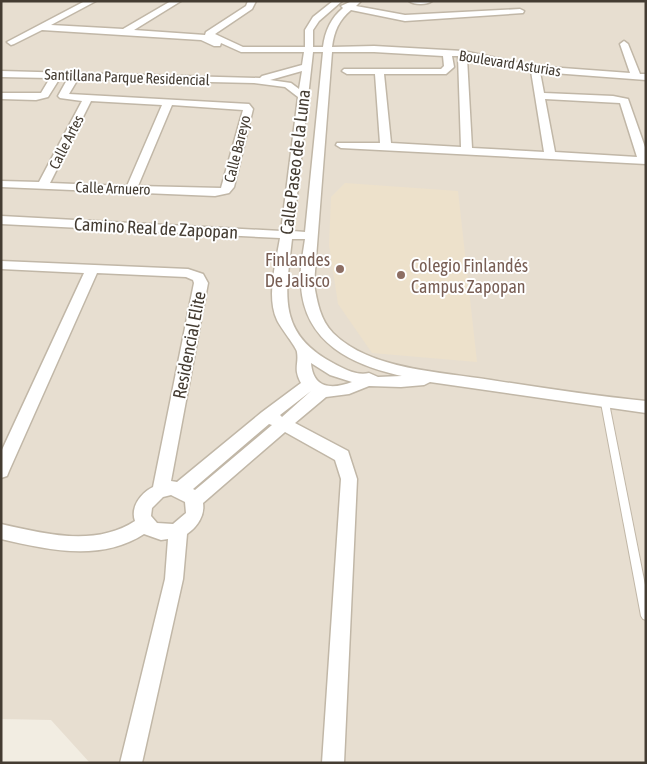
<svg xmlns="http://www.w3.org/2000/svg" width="647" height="764" font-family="'Asap Condensed',sans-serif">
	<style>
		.residential { fill: #e7ded0 }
		.education { fill: #ede1cb }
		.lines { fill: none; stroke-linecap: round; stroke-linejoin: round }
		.lane-casing { stroke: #c1b7a7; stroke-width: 2 }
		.street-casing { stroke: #c1b7a7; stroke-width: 3 }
		.lane { fill: #fff; fill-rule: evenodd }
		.street { fill: #fff; fill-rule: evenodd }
		.education-dot { fill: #8d6e63; stroke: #fff; stroke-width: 2 }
		.labels { text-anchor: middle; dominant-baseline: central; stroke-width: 4; stroke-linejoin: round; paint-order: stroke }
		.far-street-label { font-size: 15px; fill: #443c32; stroke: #fff }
		.street-label { font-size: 18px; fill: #443c32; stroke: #fff }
		.education-label { font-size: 18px; fill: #785e54; stroke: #fff; text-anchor: end }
	</style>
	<rect width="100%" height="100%" fill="#f2ede2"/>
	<polygon class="residential" points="1,1 646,1 646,763 90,763 51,720 1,719"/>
	<polygon class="education" points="345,183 458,191 477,362 372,353 338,304 329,245 331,197"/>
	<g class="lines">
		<g class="lane-casing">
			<polygon id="lane" points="605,400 608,401 609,403 646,590 646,620 643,619 641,616 601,403 602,401"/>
		</g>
		<g class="street-casing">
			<g id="street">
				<path d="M85 1H96L51 25 123 29 171 1H181L134 30 205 35 206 32 246 6 248 1H256L252 9 215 34 243 47H305V30L313 17 333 1H342L319 21 313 30V47H323C325 31 331 18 343 8L341 6 352 1H361L356 6 405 15 520 9 524 11 523 13 405 21 351 10C339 20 334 31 332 47L374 46 463 51 535 66 630 73 620 44 624 41 628 44 640 74H646V80L540 72 544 93 613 96 628 99 646 150V164L341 148 336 145 337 143H380L375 74H347L342 71 344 69H441L444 66 443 56 374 52H332L314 284C317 301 320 320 333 333 370 370 442 372 491 380 543 388 594 396 646 401V413L430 382 424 385 401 387 369 386 349 394 326 397 295 423 348 451 357 479 344 763H322L341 479 335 460 285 432 203 503C205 516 197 527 187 534L183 579 142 763H120L165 579 168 539 161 540 144 534C101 562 48 550 1 539V524C45 534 95 547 135 521 130 507 141 493 153 487L194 283 193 280 186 277 97 273 9 471 7 476 1 478V452L84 273 1 269V261L188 269 203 274 208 283 171 481 177 482 262 412 301 383C293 368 299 365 297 352 297 348 280 327 277 320 266 296 276 263 280 238L1 224V216L281 231 298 97 285 87 254 83 78 79 69 94 249 104 253 109 234 187 229 193 215 196 1 187V181L39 182 82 101 60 98 58 96 68 78H60L48 97 36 100 1 99V93H41L50 78 1 77V71L260 78 262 76 302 65 304 52H241L221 43 220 46H214L201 40 42 30 14 44 11 45 7 42ZM313 52H323L305 232 293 231ZM452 56H458L461 147 391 143 384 74H446L454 67ZM467 58 531 71 544 152 472 148ZM302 71 299 89 291 83 270 80ZM545 99 620 103 637 157 555 152ZM91 101 162 105 127 186 50 183ZM172 105 243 110 221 188 138 186ZM292 239H305C303 254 299 271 301 286 305 343 352 365 402 376L378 377 369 373C357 376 344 369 333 363 276 333 286 293 292 239ZM311 363 330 375 352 382C331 390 313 388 311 363ZM311 391 282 417 280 415ZM269 424 272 425 195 490 193 489ZM171 495 185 502 186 513 173 524 157 523 151 516 152 508 163 497Z"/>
				<path d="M409 1H432C427 5 414 5 409 1Z"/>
			</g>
		</g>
		<use href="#lane" class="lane"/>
		<use href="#street" class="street"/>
	</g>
	<g class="education-dot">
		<circle cx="340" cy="269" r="5"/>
		<circle cx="401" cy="275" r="5"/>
	</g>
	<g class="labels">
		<g class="far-street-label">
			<text transform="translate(510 63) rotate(9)">Boulevard Asturias</text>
			<text transform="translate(127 77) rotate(2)">Santillana Parque Residencial</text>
			<text transform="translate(66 142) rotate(-63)">Calle Artes</text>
			<text transform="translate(237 149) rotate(-76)">Calle Bareyo</text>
			<text transform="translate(113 188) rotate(2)">Calle Arnuero</text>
		</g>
		<g class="street-label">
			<text transform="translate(295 162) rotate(-83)">Calle Paseo de la Luna</text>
			<text transform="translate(156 228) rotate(3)">Camino Real de Zapopan</text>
			<text transform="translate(189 345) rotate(-79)">Residencial Elite</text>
		</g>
		<g class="education-label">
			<text x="330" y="259">Finlandes<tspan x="330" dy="21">De Jalisco</tspan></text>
			<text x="411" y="265" text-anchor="start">Colegio Finlandés<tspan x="411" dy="21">Campus Zapopan</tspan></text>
		</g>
	</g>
	<rect width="647" height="764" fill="none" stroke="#443c32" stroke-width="5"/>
</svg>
